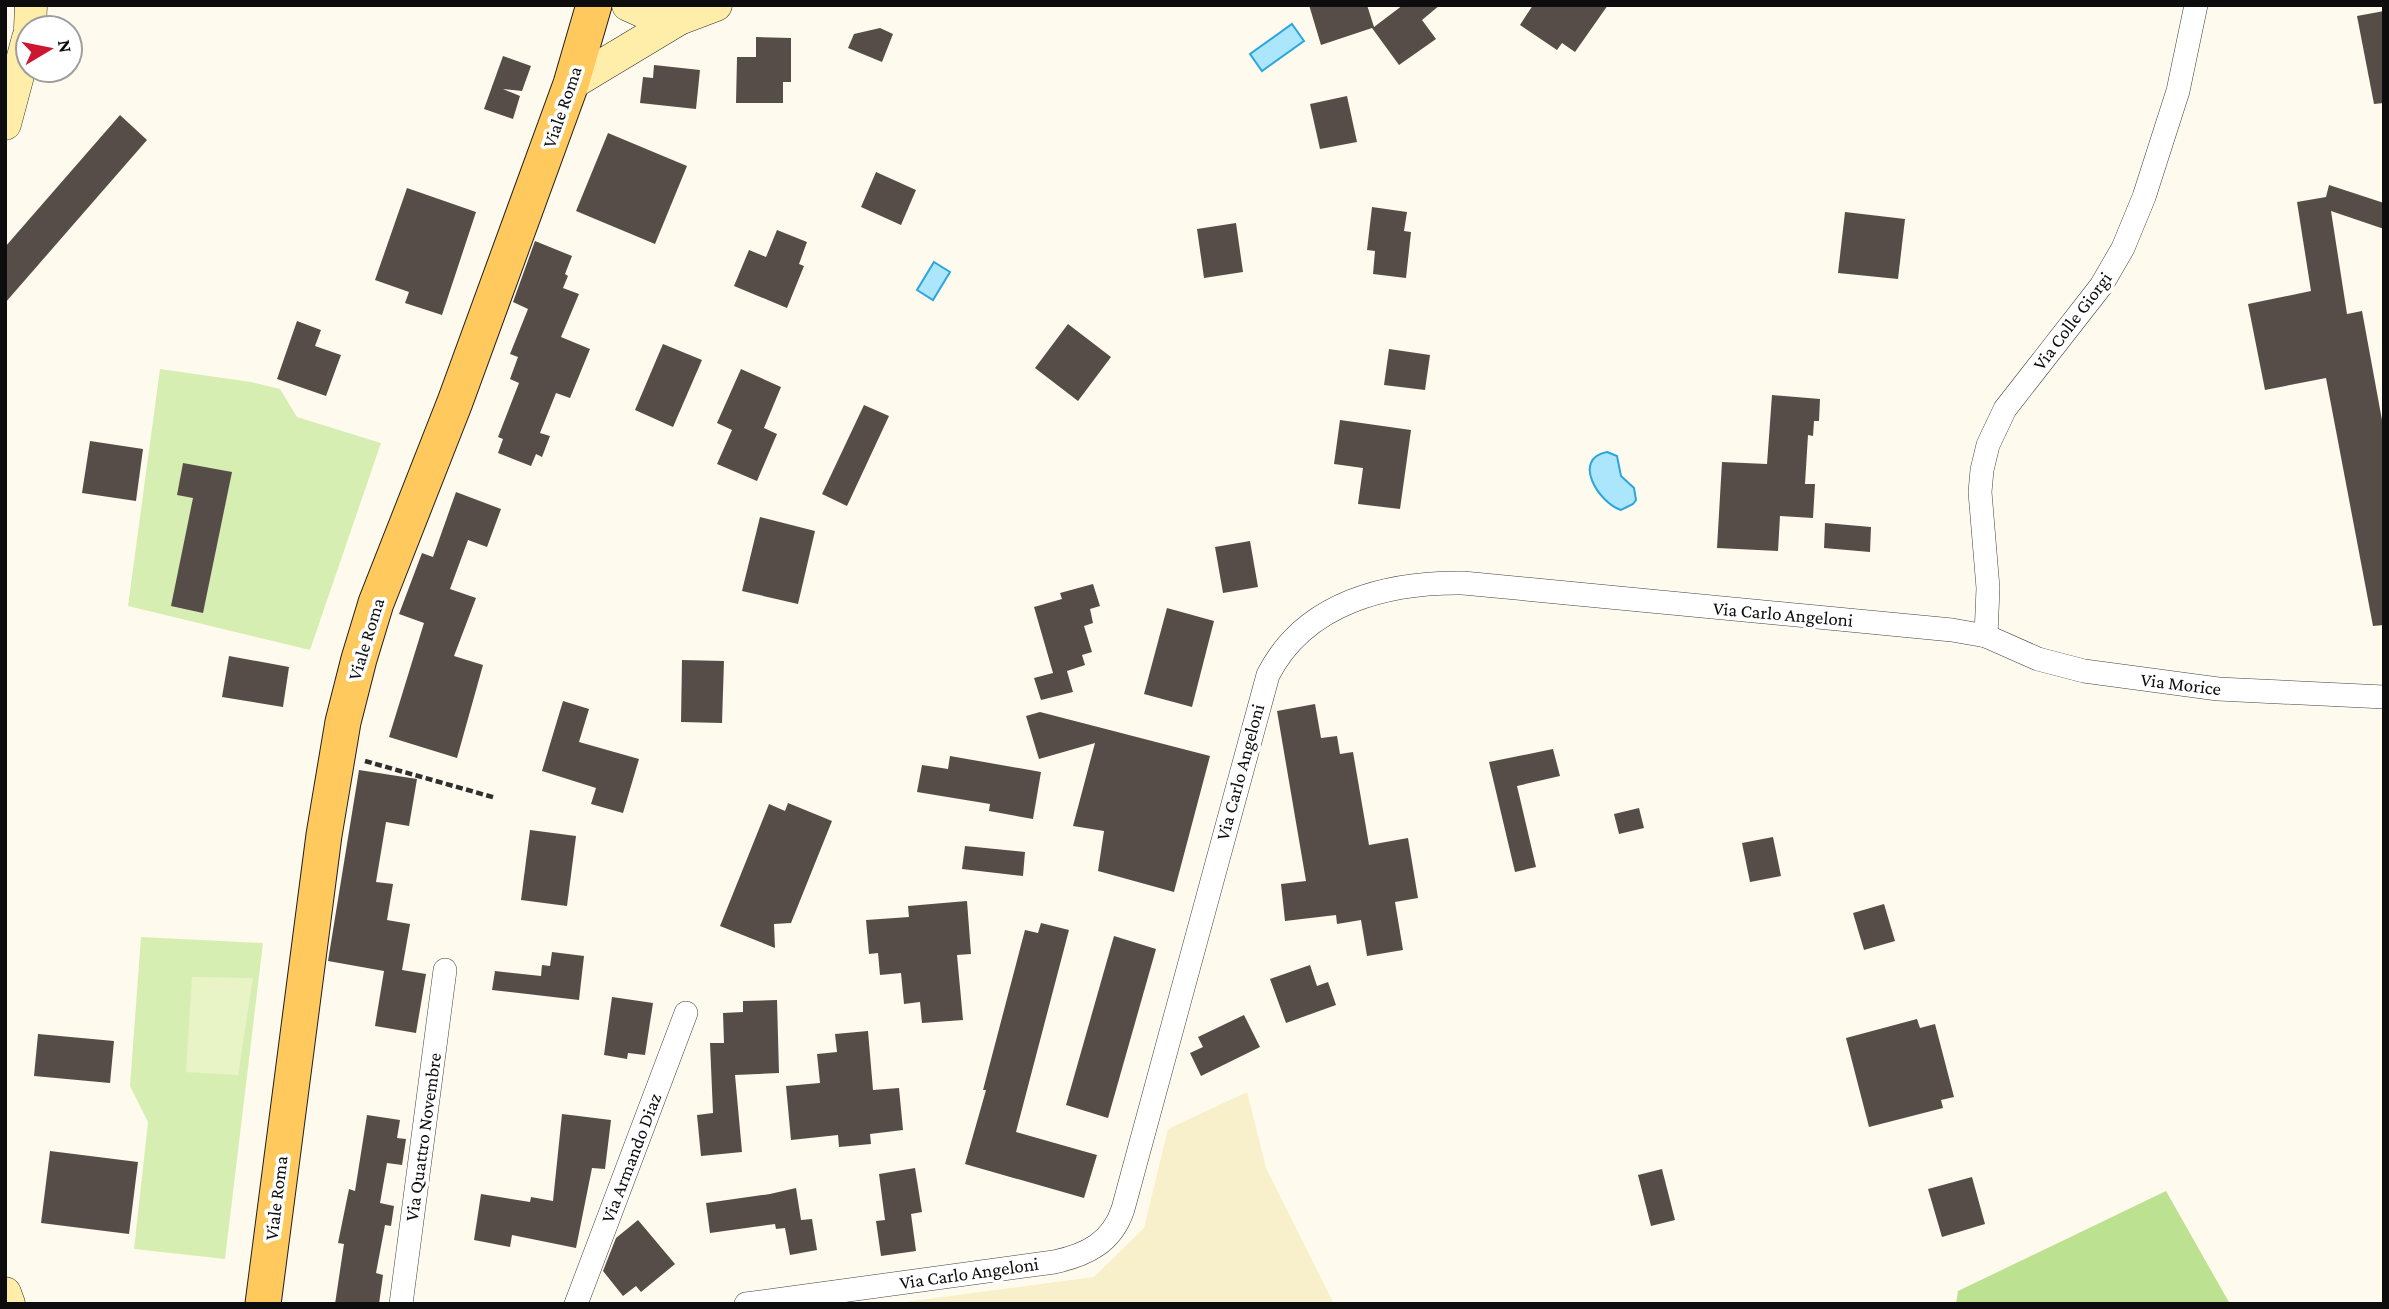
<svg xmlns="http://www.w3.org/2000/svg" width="2389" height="1309" font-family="'Crimson Pro',serif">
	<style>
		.farmland { fill: #f8f0ca }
		.green { fill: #d7eeb3 }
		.forest { fill: #bce190 }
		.pitch { fill: #e8f4c6 }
		.water { fill: #ace6fd; stroke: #2ba6dc; stroke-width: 2 }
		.building { fill: #574d48 }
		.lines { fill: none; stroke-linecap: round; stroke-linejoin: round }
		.minor-casing { stroke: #404040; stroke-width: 24 }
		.secondary-casing { stroke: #2f2f2f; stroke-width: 33 }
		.primary-casing { stroke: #1e1e1e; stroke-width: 37 }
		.path { stroke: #2f2f2f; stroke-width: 4.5; stroke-dasharray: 7 3.5; stroke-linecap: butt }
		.minor { stroke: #fff; stroke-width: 23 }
		.secondary { stroke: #ffeea9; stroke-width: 32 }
		.primary { stroke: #ffc95e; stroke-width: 35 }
		.labels { text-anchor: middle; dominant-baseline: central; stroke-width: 7; stroke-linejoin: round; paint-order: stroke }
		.street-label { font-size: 19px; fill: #0d0d0d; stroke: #fff }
	</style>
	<rect width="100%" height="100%" fill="#fffaee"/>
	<polygon class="farmland" points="1247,1092 1266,1168 1334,1304 889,1304 1094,1277 1144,1228 1168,1129"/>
	<g class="green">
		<polygon points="160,369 251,382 280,389 297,417 381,443 310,650 128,606"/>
		<polygon points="141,937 263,943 225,1259 134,1249 148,1122 130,1086"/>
	</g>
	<polygon class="forest" points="2166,1191 2230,1304 1956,1304 1958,1291"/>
	<polygon class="pitch" points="192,977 253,978 238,1075 186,1072"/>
	<g class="water">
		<polygon points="1292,24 1304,41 1262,71 1250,54"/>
		<polygon points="934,262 950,272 933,300 917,290"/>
		<path d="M1607 452 1617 456 1621 476 1634 488 1636 500 1633 504 1621 510C1599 503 1571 459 1607 452Z"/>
	</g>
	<g class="building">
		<polygon points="1309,5 1367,5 1374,27 1403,5 1440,5 1422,20 1436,39 1399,65 1372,28 1321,45"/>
		<polygon points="1533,5 1608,5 1575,52 1562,43 1557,50 1520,25"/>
		<polygon points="2384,11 2384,103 2374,104 2357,16"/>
		<polygon points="880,28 893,34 882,62 848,48 854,34"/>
		<polygon points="756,37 791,38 791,82 783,82 783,103 736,103 737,57 756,57"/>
		<polygon points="503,56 531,66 522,91 503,89 520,96 513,119 484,109"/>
		<polygon points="654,65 700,70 696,109 640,103 643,77 653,78"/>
		<polygon points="1347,96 1357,142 1320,149 1310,104"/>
		<polygon points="120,115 147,140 5,303 5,247"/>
		<polygon points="608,133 687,166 655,244 576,211"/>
		<polygon points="876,172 916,190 901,225 861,207"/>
		<polygon points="2329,185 2384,203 2384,229 2331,211 2347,314 2362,311 2384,431 2384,625 2373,626 2326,378 2265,390 2248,304 2311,291 2297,202 2326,197"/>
		<polygon points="407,188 476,212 442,315 405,303 409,292 375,280"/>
		<polygon points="1372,207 1407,212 1404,231 1411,232 1406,278 1373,274 1375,251 1367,250"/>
		<polygon points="1845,212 1905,219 1898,279 1838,273"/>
		<polygon points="1236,223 1243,272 1204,278 1197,229"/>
		<polygon points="777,230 807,242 799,264 804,266 787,308 734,286 749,250 766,257"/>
		<polygon points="535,241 572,256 565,274 568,276 563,288 579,294 561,337 590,349 570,398 556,393 540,433 550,436 542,457 536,454 531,466 498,453 503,439 498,437 519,383 510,379 518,357 510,354 528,309 513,302"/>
		<polygon points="297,321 321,330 315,346 341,355 326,396 277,379"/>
		<polygon points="1068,324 1111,357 1078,401 1035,368"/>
		<polygon points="663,344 702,360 673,427 635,410"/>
		<polygon points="1389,349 1430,355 1425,390 1384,385"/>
		<polygon points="741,369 781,387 764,428 777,434 757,481 717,464 732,430 717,423"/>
		<polygon points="1772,395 1820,399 1819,421 1814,421 1813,436 1808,435 1805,484 1815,484 1813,518 1780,516 1778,551 1717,548 1722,462 1767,464"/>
		<polygon points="864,405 889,416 847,506 822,494"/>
		<polygon points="1340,420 1411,430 1400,509 1358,504 1363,468 1334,464"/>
		<polygon points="90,441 143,449 136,501 82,493"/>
		<polygon points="183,463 232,472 203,613 171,606 193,498 177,495"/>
		<polygon points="456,492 501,509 487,547 468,540 450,589 476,598 454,656 483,665 457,758 389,737 424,623 399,614 422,553 433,557"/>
		<polygon points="760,517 815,531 798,604 742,591"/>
		<polygon points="1825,523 1871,527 1870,552 1824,548"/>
		<polygon points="1250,541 1258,587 1223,593 1215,547"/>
		<polygon points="1093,584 1100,606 1090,609 1093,623 1084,626 1092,652 1082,655 1085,665 1067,671 1073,692 1041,700 1034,678 1053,673 1034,607 1062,599 1060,593"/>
		<polygon points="1167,608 1214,621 1192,707 1144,694"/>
		<polygon points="229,656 289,667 283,707 222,697"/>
		<polygon points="682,660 724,661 722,723 681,722"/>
		<polygon points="563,701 589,709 579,742 639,759 623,813 591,804 596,788 542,771"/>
		<polygon points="1315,704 1321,738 1337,736 1340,754 1353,752 1369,845 1408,838 1418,898 1395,902 1403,950 1367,956 1361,920 1337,924 1336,915 1285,921 1281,884 1306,881 1277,711"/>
		<polygon points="1040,712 1210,756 1174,892 1098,871 1104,831 1073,826 1095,743 1039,759 1026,716"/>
		<polygon points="1553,749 1560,776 1517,786 1536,867 1515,872 1489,762"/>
		<polygon points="950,756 1041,772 1033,819 989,811 990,804 917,792 922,765 948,769"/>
		<polygon points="359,770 417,779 409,826 386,822 376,882 393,884 387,920 410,924 402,970 426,974 416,1033 375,1026 384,971 328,961"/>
		<polygon points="788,803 832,821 791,923 774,924 775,948 720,926 769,804 785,811"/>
		<polygon points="1639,808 1644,828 1619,834 1614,814"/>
		<polygon points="530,830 576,836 567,906 521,900"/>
		<polygon points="1773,837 1781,876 1750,882 1742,843"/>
		<polygon points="965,846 1025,852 1023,876 962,869"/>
		<polygon points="967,901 971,954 957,955 963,1020 922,1023 920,1002 904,1004 901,973 880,975 878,953 869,954 866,920 909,917 908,906"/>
		<polygon points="1884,904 1895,941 1864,950 1853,913"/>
		<polygon points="1041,923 1069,930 1016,1132 1097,1155 1084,1198 965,1164 986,1090 983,1090 1025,930 1038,933"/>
		<polygon points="1114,936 1156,949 1108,1118 1066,1105"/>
		<polygon points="552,952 584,956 579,1000 492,990 495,971 541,976 542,965 550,966"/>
		<polygon points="1310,965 1317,986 1328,982 1336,1005 1286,1023 1270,979"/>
		<polygon points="612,997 653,1003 645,1055 628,1053 627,1059 604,1055"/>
		<polygon points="777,1000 779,1073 735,1075 742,1152 701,1156 697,1115 713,1113 710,1043 724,1043 723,1013 743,1012 743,1001"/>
		<polygon points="1244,1015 1260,1047 1201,1076 1190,1053 1203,1047 1198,1037"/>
		<polygon points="1917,1019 1920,1028 1935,1024 1954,1097 1941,1100 1943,1108 1869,1127 1846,1038"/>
		<polygon points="868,1031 873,1090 899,1088 903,1130 870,1134 871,1144 839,1147 838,1135 791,1140 786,1086 820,1083 817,1054 837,1052 835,1034"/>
		<polygon points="38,1034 114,1041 110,1083 34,1076"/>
		<polygon points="562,1114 611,1120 605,1169 592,1168 576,1248 512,1235 510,1247 474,1240 481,1194 530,1202 531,1197 553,1201"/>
		<polygon points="367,1115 400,1120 397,1138 406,1139 402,1165 387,1163 380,1203 394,1206 391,1226 385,1225 376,1273 383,1275 379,1304 335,1304 344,1244 338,1243 349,1189 355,1191"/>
		<polygon points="50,1151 138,1162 129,1234 41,1223"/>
		<polygon points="915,1168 922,1212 911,1214 916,1251 881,1256 876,1221 885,1220 879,1174"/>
		<polygon points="1662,1169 1675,1220 1651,1226 1638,1175"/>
		<polygon points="1972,1177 1985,1224 1942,1237 1928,1189"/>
		<polygon points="796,1188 801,1220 812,1219 817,1250 790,1255 785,1228 776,1229 775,1224 710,1233 706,1203 770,1194"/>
		<polygon points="638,1220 675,1264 641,1292 636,1286 623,1296 603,1271 616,1238"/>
	</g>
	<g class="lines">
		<g class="minor-casing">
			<g id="minor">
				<polyline points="1986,636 1988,588 1980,492 1982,470 1988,445 2005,409 2101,286 2123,248 2144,197 2178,91 2196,5"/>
				<polyline points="401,1304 445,970"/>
				<polyline points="576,1304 686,1013"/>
				<path d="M746 1304 1054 1262C1086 1255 1112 1243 1123 1209L1268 675C1305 602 1388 582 1463 583L1952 630 1986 636 2038 659 2084 671 2218 689 2384 697"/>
			</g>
		</g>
		<g class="secondary-casing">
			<g id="secondary">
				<polyline points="628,5 648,14 679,19"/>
				<polyline points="30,28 31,5"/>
				<polyline points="571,84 679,19 716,5"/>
				<polyline points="5,124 28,38"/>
				<polyline points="5,1293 9,1304"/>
			</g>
		</g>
		<g class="primary-casing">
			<polyline id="primary" points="263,1304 324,835 343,722 359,659 376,603 455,402 571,84 594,5"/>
		</g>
		<polyline class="path" points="365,761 496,798"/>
		<use href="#minor" class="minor"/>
		<use href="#secondary" class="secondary"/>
		<use href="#primary" class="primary"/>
	</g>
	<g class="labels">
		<g class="street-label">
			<text transform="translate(562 107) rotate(-71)">Viale Roma</text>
			<text transform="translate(2072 321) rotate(-53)">Via Colle Giorgi</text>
			<text transform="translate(1783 614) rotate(5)">Via Carlo Angeloni</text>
			<text transform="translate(366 639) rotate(-73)">Viale Roma</text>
			<text transform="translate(2181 684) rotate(7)">Via Morice</text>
			<text transform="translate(1240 772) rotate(-75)">Via Carlo Angeloni</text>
			<text transform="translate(423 1137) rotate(-82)">Via Quattro Novembre</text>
			<text transform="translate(631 1158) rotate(-69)">Via Armando Diaz</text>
			<text transform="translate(276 1198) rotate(-83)">Viale Roma</text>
			<text transform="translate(969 1273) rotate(-8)">Via Carlo Angeloni</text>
		</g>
	</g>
	<rect width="2389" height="1309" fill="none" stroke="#0d0d0d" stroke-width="14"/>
	<g transform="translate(49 49) rotate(80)"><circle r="33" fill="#ffffff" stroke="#9e9e9e" stroke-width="2"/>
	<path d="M0-5L12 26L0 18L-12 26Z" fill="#cd1630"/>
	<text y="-10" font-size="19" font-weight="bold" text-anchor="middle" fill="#0d0d0d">N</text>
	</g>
</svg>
